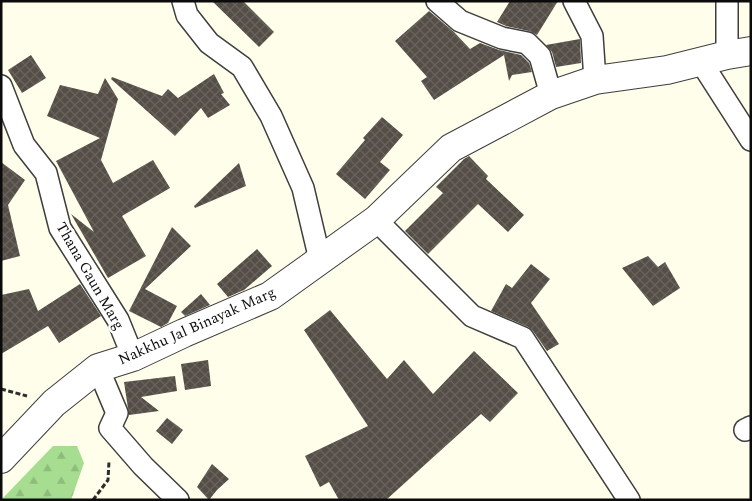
<svg xmlns="http://www.w3.org/2000/svg" width="752" height="501" font-family="Spectral,serif">
	<style>
		.forest { fill: url(#forest-firs) }
		.building { fill: url(#building-cross-hatch) }
		.lines { fill: none; stroke-linecap: round; stroke-linejoin: round }
		.minor-casing { stroke: #3e3e3e; stroke-width: 24 }
		.tertiary-casing { stroke: #3e3e3e; stroke-width: 30 }
		.path { stroke: #2d2d2d; stroke-width: 3; stroke-dasharray: 5 2.5; stroke-linecap: butt }
		.minor { stroke: #fff; stroke-width: 21 }
		.tertiary { stroke: #fff; stroke-width: 28 }
		.labels { text-anchor: middle; dominant-baseline: central; stroke-width: 5; stroke-linejoin: round; paint-order: stroke }
		.street-label { font-size: 15px; fill: #0b0b0b; stroke: #fff }
	</style>
	<defs>
		<pattern id="forest-firs" width="22" height="20" patternUnits="userSpaceOnUse" patternTransform="scale(1.25)"><rect width="22" height="20" fill="#a7dd90"/><path d="M5 1l3.5 6h-7zM16 11l3.5 6h-7z" fill="#8ebc7b"/></pattern>
		<pattern id="building-cross-hatch" width="8" height="8" patternUnits="userSpaceOnUse" patternTransform="scale(1.25)"><rect width="8" height="8" fill="#554e47"/><path d="M0 0l8 8M0 8l8-8" fill="none" stroke="#68635d"/></pattern>
	</defs>
	<rect width="100%" height="100%" fill="#fffeea"/>
	<polygon class="forest" points="53,446 77,446 84,463 71,500 1,500"/>
	<g class="building">
		<polygon points="212,1 243,1 274,32 259,47"/>
		<polygon points="510,1 558,1 537,35 529,31 506,26 497,22"/>
		<polygon points="429,11 454,32 470,49 480,43 499,50 521,55 529,63 532,72 512,75 509,81 504,55 434,100 421,81 427,77 395,41"/>
		<polygon points="580,39 581,63 556,67 552,52 546,45"/>
		<polygon points="31,55 46,78 22,93 8,70"/>
		<polygon points="214,74 224,93 221,94 230,105 208,118 201,108 175,136 111,79 112,77 162,96 168,89 178,98"/>
		<polygon points="105,78 118,99 101,160 113,183 153,160 170,188 122,216 146,256 108,278 71,214 94,232 56,161 100,138 47,116 60,85 98,94"/>
		<polygon points="382,117 403,135 380,162 390,170 365,199 336,174 365,140 363,138"/>
		<polygon points="469,156 488,176 486,179 524,215 508,232 478,204 428,254 405,231 443,193 436,187 464,159"/>
		<polygon points="1,162 25,180 8,205 20,256 1,261"/>
		<polygon points="239,163 246,186 195,208 194,206"/>
		<polygon points="172,227 191,246 145,289 177,306 168,323 161,327 129,311"/>
		<polygon points="257,249 272,266 244,290 228,297 217,284"/>
		<polygon points="648,256 658,267 665,262 680,288 653,306 622,268"/>
		<polygon points="531,264 550,279 531,303 559,344 547,351 533,331 528,327 491,311 506,284 512,288"/>
		<polygon points="80,284 101,316 59,343 48,326 1,354 1,295 29,289 38,311"/>
		<polygon points="201,294 210,305 185,316 181,312"/>
		<polygon points="330,310 387,379 404,360 433,394 474,351 518,393 490,422 481,414 386,500 339,500 329,482 320,487 305,456 368,426 304,330"/>
		<polygon points="208,360 211,386 185,390 181,364"/>
		<polygon points="175,376 177,391 141,397 159,411 129,415 124,382"/>
		<polygon points="167,418 183,430 172,444 156,431"/>
		<polygon points="212,464 229,479 217,490 209,500 197,487"/>
	</g>
	<g class="lines">
		<g class="minor-casing">
			<g id="minor">
				<polyline points="183,1 187,15 209,43 242,67 271,116 303,188 320,260"/>
				<polyline points="437,1 460,21 502,38 527,43 540,56 551,95"/>
				<polyline points="574,1 592,36 595,80"/>
				<polyline points="727,1 727,55"/>
				<polyline points="701,62 751,140"/>
				<polyline points="1,86 24,145 46,173 60,228 118,320 133,357"/>
				<polyline points="376,220 472,316 523,338 629,500"/>
				<polyline points="98,368 117,413 110,428 143,466 178,500"/>
				<polyline points="745,430 751,427"/>
			</g>
		</g>
		<g class="tertiary-casing">
			<polyline id="tertiary" points="1,459 54,403 98,368 133,357 184,333 270,296 376,220 451,148 551,95 595,80 667,70 727,55 751,51"/>
		</g>
		<g class="path">
			<polyline points="1,389 27,396"/>
			<polyline points="93,500 108,480 109,461"/>
		</g>
		<use href="#minor" class="minor"/>
		<use href="#tertiary" class="tertiary"/>
	</g>
	<g class="labels">
		<g class="street-label">
			<text transform="translate(90 276) rotate(60)">Thana Gaun Marg</text>
			<text transform="translate(197 326) rotate(-24)">Nakkhu Jal Binayak Marg</text>
		</g>
	</g>
	<rect width="752" height="501" fill="none" stroke="#0b0b0b" stroke-width="5"/>
</svg>
